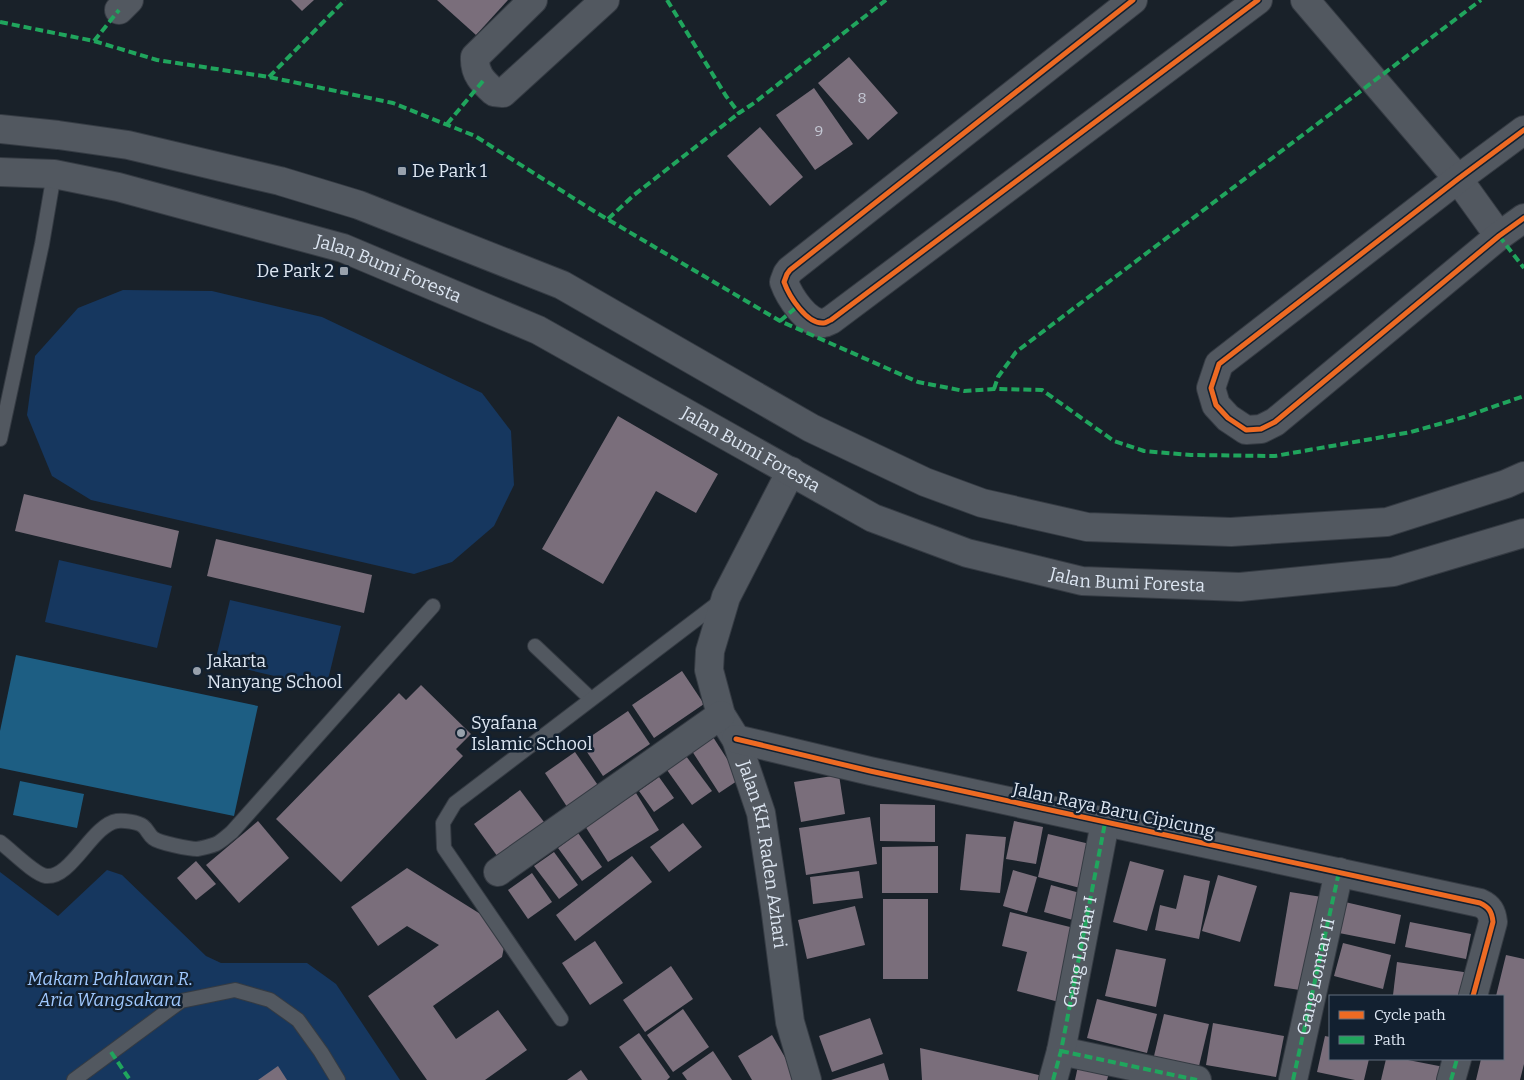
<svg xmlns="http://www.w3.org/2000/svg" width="1524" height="1080" font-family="Bitter,serif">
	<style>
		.green { fill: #16375f }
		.water { fill: #1d5e83 }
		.building { fill: #7a6e7b }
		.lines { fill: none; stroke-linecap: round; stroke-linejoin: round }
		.service-casing { stroke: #353b43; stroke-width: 16 }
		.minor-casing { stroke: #353b43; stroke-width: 30 }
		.secondary-casing { stroke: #353b43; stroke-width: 30 }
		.service { stroke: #525860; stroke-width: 14 }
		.minor { stroke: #525860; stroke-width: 28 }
		.secondary { stroke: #525860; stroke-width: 28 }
		.quiet { stroke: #20a55d; stroke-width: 4; stroke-dasharray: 8 4; stroke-linecap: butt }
		.cycleway-casing { stroke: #122030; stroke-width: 8 }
		.cycleway { stroke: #ed6a23; stroke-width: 5 }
		.poi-dot { fill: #98a1ac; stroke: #122030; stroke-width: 2 }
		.labels { text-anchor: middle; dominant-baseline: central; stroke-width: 5; stroke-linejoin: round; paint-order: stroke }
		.number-label { font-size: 15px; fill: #c4c8d4 }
		.poi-label { font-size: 18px; fill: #dde6f2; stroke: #122030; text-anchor: start }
		.street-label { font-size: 18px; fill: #dde6f2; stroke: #122030 }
		.park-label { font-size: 18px; font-style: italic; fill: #a0c9ff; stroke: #122030 }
	</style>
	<rect width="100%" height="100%" fill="#192129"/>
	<g class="green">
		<polygon points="123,290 212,291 322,317 482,393 511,431 514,485 494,526 452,562 414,574 91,500 52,476 27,415 35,356 78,308"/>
		<polygon points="59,560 172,586 157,648 45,622"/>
		<polygon points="230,600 341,626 326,688 215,662"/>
		<polygon points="107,870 122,875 206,956 221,963 307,963 336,984 400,1080 0,1080 0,872 58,916"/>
	</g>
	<g class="water">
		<polygon points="16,655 258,706 234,816 0,768 0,731"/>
		<polygon points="20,781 84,794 77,828 13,815"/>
	</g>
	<g class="building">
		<polygon points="291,0 314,0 302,11"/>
		<polygon points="437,0 508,0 476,35"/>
		<polygon points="849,57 898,113 868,140 818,83"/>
		<polygon points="814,88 853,144 815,170 776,115"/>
		<polygon points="760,127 803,177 770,206 727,156"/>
		<polygon points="618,416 718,474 696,513 656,491 603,584 542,549"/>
		<polygon points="24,494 179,531 171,568 15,531"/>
		<polygon points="216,539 372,575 364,613 207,576"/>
		<polygon points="682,671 704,704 654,738 632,705"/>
		<polygon points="421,685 471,734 456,749 463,756 341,882 276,819 399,693 406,700"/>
		<polygon points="628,711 650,744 603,776 581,743"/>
		<polygon points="713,737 740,779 719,793 692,751"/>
		<polygon points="575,752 604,794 573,816 545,773"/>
		<polygon points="686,756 712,791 692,805 667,770"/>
		<polygon points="839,775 845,814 801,822 794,782"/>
		<polygon points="659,777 674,798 654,812 639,791"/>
		<polygon points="520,790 550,830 503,864 474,824"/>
		<polygon points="636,793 659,830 608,862 585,826"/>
		<polygon points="880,804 935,805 935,842 880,841"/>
		<polygon points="870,817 877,864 806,875 799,828"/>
		<polygon points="258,821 289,858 239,903 206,865"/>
		<polygon points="1014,821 1043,827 1036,864 1006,859"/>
		<polygon points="683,823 702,847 669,872 650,847"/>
		<polygon points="578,833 602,867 582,881 558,848"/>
		<polygon points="966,834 1006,837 1000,893 960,890"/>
		<polygon points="1048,834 1094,845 1084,889 1038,877"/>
		<polygon points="938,846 938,893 882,893 882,847"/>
		<polygon points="554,852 578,885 559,899 534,866"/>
		<polygon points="632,856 652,882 575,941 556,915"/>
		<polygon points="196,861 216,884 196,900 177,878"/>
		<polygon points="1130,861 1164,870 1147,931 1113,922"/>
		<polygon points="407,868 482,915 504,947 502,957 433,1006 456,1039 498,1010 527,1050 485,1080 427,1080 368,996 439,945 407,926 378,946 351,907"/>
		<polygon points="1013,870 1037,877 1027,913 1003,906"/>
		<polygon points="859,871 863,898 813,904 810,877"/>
		<polygon points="532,873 552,902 528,919 508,890"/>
		<polygon points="1184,875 1210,881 1199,939 1155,930 1160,905 1176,909"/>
		<polygon points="1218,875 1257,886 1240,942 1202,931"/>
		<polygon points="1051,885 1087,895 1080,922 1044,912"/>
		<polygon points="1290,892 1322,897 1306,991 1274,986"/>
		<rect x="883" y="899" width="45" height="80"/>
		<polygon points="1345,902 1401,915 1395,944 1339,933"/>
		<polygon points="855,906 865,945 807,959 798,920"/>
		<polygon points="1010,912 1078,929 1059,1002 1017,991 1027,952 1002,946"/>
		<polygon points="1410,922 1471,934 1466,959 1405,947"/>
		<polygon points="595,941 623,983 590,1005 562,963"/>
		<polygon points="1343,943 1391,955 1383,989 1334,976"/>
		<polygon points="1116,949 1166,959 1156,1007 1105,996"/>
		<polygon points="1506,955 1524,959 1524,1064 1520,1080 1476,1080 1481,1059 1503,1059 1503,996 1496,996"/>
		<polygon points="1397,962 1470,973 1467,996 1402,996 1393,995"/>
		<polygon points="671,966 693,999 645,1032 623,1000"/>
		<polygon points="1097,999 1157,1014 1147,1053 1087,1038"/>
		<polygon points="683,1009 709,1047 673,1072 647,1035"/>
		<polygon points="1164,1014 1209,1024 1199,1066 1154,1056"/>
		<polygon points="870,1018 883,1054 832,1072 819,1036"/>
		<polygon points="1213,1023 1284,1036 1276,1077 1206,1065"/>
		<polygon points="639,1033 670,1077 667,1080 642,1080 619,1047"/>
		<polygon points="772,1035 797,1078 792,1080 752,1080 738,1056"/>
		<polygon points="1325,1036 1330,1037 1330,1059 1369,1059 1364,1080 1355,1080 1317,1072"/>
		<polygon points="920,1048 1043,1076 1042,1080 922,1080"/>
		<polygon points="713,1051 732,1080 687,1080 682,1073"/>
		<polygon points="1386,1059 1403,1059 1444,1067 1441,1080 1381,1080"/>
		<polygon points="884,1063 889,1080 831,1080"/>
		<polygon points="278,1066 287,1080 258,1080"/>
		<polygon points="1078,1066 1109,1073 1107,1080 1075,1080"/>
		<polygon points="581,1070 588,1080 567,1080"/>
	</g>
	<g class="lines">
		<g class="service-casing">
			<g id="service">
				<polyline points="0,439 42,244 54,174"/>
				<polyline points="535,646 591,699"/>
				<path d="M0 842C11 850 34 874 46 876 71 879 92 825 117 821 123 820 138 822 143 826 147 829 149 835 153 838 159 843 190 849 197 849 203 848 211 846 216 844 222 841 227 836 232 832L433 606"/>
				<polyline points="561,1019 444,848 443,823 455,803 722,600"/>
				<polyline points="74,1080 181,1001 235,990 270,1000 298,1020 321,1052 338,1080"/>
			</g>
		</g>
		<g class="minor-casing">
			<g id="minor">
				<path d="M533 0 475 57C474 74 483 82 494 92L503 93 605 0"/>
				<path d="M1133 0 790 270 787 274 784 282C789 296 807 325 824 323 826 323 828 321 831 320L1258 0"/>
				<polyline points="1305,0 1458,179 1499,236"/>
				<polyline points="119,10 129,0"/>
				<polyline points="1524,130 1458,179 1219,364 1211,388 1216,405 1228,418 1246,430 1261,429 1275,422 1499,236 1524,218"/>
				<path id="s1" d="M791 471 726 597 710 651 709 670 721 715 736 739 761 813 775 906 790 1022 807 1080"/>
				<path d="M736 739 870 771 1480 903C1489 907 1492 912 1493 922L1473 996"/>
				<polyline points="498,872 721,715"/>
				<polyline points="1061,1051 1197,1080"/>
				<polyline points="1053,1080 1061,1051 1105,823"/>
				<polyline points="1293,1080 1339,872"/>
				<polyline points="1451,1080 1457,1059"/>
			</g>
		</g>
		<g class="secondary-casing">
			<g id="secondary">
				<polyline points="0,129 58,135 128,145 280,181 359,205 562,285 811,428 925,482 982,503 1087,527 1231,532 1387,522 1506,484 1524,476"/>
				<path id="s2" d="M0 172 54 174 118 187 343 248 538 330 873 518 967 553 1082 581 1240 587 1393 572 1524 533"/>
			</g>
		</g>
		<use href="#service" class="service"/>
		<use href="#minor" class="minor"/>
		<use href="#secondary" class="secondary"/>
		<g class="quiet">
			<polyline points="667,0 726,96 739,113 754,103 886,0"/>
			<polyline points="0,22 94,41 157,60 269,77 393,103 475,136 597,213 780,321 918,382 964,391 994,389 1042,390 1114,441 1144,451 1191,455 1275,456 1411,432 1464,417 1524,396"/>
			<polyline points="94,41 119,10"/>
			<polyline points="269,77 345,0"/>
			<polyline points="447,124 483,81"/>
			<polyline points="608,219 634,195 739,113"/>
			<polyline points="1499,236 1524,268"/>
			<polyline points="780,321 798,306"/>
			<polyline points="994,389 998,377 1016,352 1481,0"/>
			<polyline points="1061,1051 1197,1080"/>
			<polyline points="111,1052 130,1080"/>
			<path id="s3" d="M1053 1080 1061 1051 1105 823"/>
			<path id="s4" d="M1293 1080 1339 872"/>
			<polyline points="1451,1080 1457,1059"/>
		</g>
		<g class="cycleway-casing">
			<g id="cycleway">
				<path d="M1133 0 790 270 787 274 784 282C789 296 807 325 824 323 826 323 828 321 831 320L1258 0"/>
				<polyline points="1524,130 1458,179 1219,364 1211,388 1216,405 1228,418 1246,430 1261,429 1275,422 1499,236 1524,218"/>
				<path d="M736 739 870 771 1480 903C1489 907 1492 912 1493 922L1473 996"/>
			</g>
		</g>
		<use href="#cycleway" class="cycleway"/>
	</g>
	<g class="poi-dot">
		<rect x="397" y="166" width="10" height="10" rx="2.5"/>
		<rect x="339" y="266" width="10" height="10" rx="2.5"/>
		<circle cx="197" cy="671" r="5"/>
		<circle cx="461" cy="733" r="5"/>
	</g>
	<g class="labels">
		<g class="number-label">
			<text x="862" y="98">8</text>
			<text x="819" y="131">9</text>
		</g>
		<g class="poi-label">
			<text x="412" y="171">De Park 1</text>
			<text x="334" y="271" text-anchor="end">De Park 2</text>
			<text x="207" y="661">Jakarta<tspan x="207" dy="21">Nanyang School</tspan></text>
			<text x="471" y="723">Syafana<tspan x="471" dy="21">Islamic School</tspan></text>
		</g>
		<g class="street-label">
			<text stroke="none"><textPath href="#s2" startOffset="402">Jalan Bumi Foresta</textPath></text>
			<text stroke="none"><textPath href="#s2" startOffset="808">Jalan Bumi Foresta</textPath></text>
			<text stroke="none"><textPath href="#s2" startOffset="1212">Jalan Bumi Foresta</textPath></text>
			<text transform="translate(1114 810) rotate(12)">Jalan Raya Baru Cipicung</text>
			<text stroke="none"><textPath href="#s1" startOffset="411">Jalan KH. Raden Azhari</textPath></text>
			<text stroke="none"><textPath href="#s3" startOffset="131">Gang Lontar I</textPath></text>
			<text stroke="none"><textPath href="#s4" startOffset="106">Gang Lontar II</textPath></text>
		</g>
		<g class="park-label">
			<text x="110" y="979">Makam Pahlawan R.<tspan x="110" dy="21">Aria Wangsakara</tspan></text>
		</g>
	</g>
	<rect x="1329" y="995" width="175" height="65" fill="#122030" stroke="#636f7e"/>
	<rect x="1339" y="1011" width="25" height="8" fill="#ed6a23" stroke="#636f7e"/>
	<text x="1374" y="1020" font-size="15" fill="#dde6f2">Cycle path</text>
	<rect x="1339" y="1036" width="25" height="8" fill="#20a55d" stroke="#636f7e"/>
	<text x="1374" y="1045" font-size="15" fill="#dde6f2">Path</text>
</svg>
